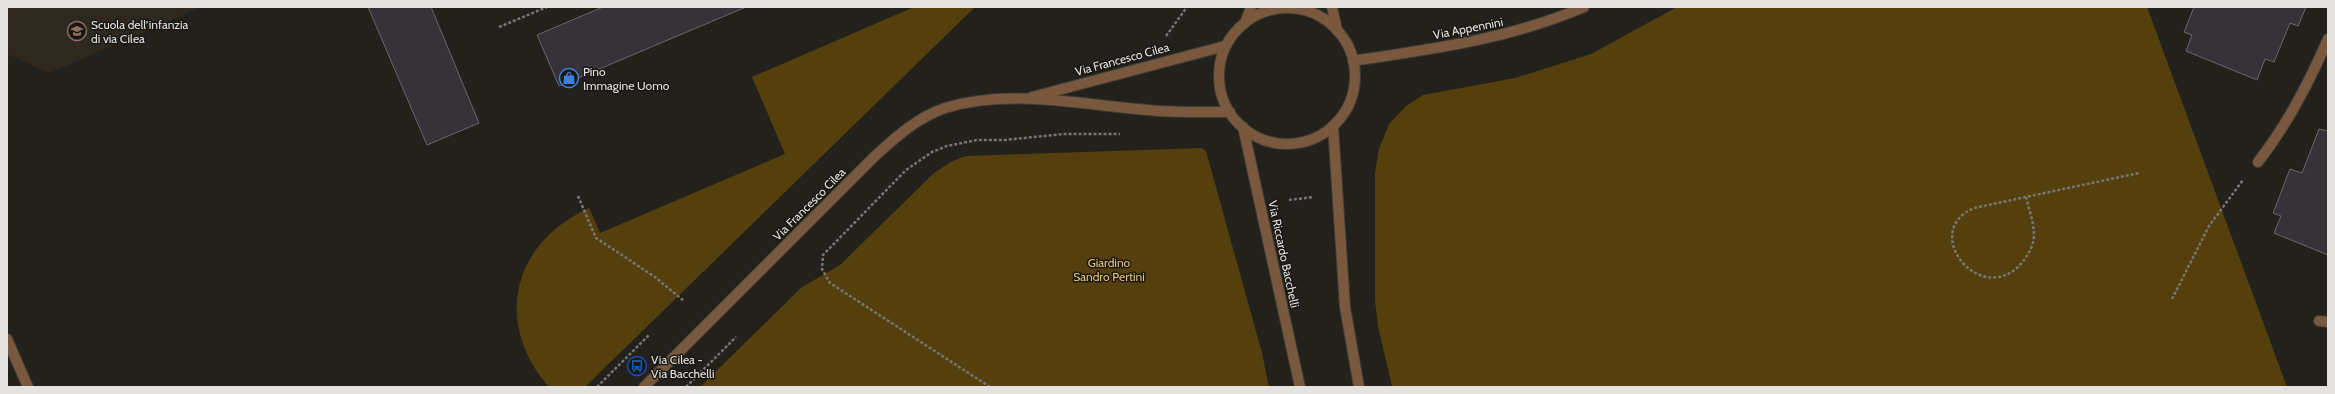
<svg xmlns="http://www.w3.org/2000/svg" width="2335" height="394" font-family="Cabin,sans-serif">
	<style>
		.built { fill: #2e281e }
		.green { fill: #553f0c }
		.building { fill: #363237; stroke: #6a666b }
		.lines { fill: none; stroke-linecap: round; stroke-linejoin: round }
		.minor-casing { stroke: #3e3c37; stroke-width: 12 }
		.path { stroke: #787672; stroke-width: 2.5; stroke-dasharray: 3 2; stroke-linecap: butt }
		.minor { stroke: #7a583d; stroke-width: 10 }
		.labels { text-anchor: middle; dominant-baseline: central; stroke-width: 3; stroke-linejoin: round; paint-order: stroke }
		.poi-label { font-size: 12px; fill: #e5e3e0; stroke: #1a1813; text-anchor: start }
		.street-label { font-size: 12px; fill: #e5e3e0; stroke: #1a1813 }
		.park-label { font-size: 12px; fill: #eac47a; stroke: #1a1813 }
	</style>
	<rect width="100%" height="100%" fill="#23211c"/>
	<polygon class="built" points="7,7 202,7 49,73 7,54"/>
	<g class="green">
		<path d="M914 7H975L585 387H549C493 323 512 243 589 208L600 233 785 154 752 77Z"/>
		<polygon points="1677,7 2147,7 2287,387 1392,387 1378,326 1375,301 1375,173 1379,149 1389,124 1406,106 1423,95 1515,78 1591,54"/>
		<polygon points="1202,148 1206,151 1262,353 1269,387 700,387 802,287 840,265 934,173 951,162 965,156"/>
	</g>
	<g class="building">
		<polygon points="368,7 431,7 479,123 427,145"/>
		<polygon points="603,7 746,7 559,86 537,35"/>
		<polygon points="2194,7 2306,7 2298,26 2290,23 2274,62 2265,59 2257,80 2186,51 2192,35 2184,32"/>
		<polygon points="2319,129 2328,131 2328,255 2274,233 2281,216 2273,213 2290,169 2302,173"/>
	</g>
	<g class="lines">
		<g class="minor-casing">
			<g id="minor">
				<polyline points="1332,7 1337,30"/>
				<circle cx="1287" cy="76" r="68"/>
				<polyline points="1245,23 1251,7"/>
				<path d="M1353 61C1432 49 1510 39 1584 7"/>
				<polyline points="1032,97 1225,46"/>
				<polyline points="1333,126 1345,307 1359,387"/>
				<polyline points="1243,127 1300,387"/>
				<path d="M2258 162C2288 124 2309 83 2328 39"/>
				<polyline points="2319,321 2328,322"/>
				<polyline points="7,339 28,387"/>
				<path d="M644 387 875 156C896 137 918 117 945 108 1010 88 1082 105 1148 110 1175 113 1203 112 1230 112"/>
			</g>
		</g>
		<g class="path">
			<polyline points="1401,7 1401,8"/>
			<polyline points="499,27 547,7"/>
			<polyline points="1166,36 1187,7"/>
			<polyline points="578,196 596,238 655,277 684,301"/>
			<path d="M2026 197C2029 209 2034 223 2034 236 2033 248 2027 257 2019 266 1978 306 1920 231 1974 208L2139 173"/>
			<polyline points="1289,200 1313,197"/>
			<polyline points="2172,299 2209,226 2243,180"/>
			<polyline points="597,387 650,334"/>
			<polyline points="686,387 736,337"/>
			<polyline points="990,387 830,283 822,269 823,255 906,170 932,152 947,146 977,140 1005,140 1064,134 1120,134"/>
		</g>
		<use href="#minor" class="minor"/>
	</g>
	<defs>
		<g id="school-ring" transform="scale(1)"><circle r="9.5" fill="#1a1813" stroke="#8d6e63" stroke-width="1.5"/><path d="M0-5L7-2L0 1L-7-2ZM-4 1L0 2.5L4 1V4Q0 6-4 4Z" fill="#8d6e63"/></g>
		<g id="shop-ring" transform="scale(1)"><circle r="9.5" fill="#1a1813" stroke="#3f7fe0" stroke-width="1.5"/><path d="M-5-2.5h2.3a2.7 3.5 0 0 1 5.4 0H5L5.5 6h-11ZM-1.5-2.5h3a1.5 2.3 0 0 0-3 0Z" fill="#3f7fe0"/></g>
		<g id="bus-ring" transform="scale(1)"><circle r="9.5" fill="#1a1813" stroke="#1a4fb4" stroke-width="1.5"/><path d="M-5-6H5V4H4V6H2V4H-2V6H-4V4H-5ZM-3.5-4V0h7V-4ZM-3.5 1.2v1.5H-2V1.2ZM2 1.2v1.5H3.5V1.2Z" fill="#1a4fb4"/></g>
	</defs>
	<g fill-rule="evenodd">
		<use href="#school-ring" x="77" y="31"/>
		<use href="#shop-ring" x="569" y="78"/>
		<use href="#bus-ring" x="637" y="366"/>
	</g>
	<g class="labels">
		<g class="poi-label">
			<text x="91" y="24">Scuola dell’infanzia<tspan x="91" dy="14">di via Cilea</tspan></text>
			<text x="583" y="71">Pino<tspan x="583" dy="14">Immagine Uomo</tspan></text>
			<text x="651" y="359">Via Cilea -<tspan x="651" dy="14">Via Bacchelli</tspan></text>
		</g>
		<g class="street-label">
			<text transform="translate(1468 28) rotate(-11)">Via Appennini</text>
			<text transform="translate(1122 59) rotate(-15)">Via Francesco Cilea</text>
			<text transform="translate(809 204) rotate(-45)">Via Francesco Cilea</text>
			<text transform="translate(1284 254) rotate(78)">Via Riccardo Bacchelli</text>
		</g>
		<g class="park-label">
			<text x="1109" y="262">Giardino<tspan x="1109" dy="14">Sandro Pertini</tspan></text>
		</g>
	</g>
	<rect width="2335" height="394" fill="none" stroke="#e5e3e0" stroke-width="16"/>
</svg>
